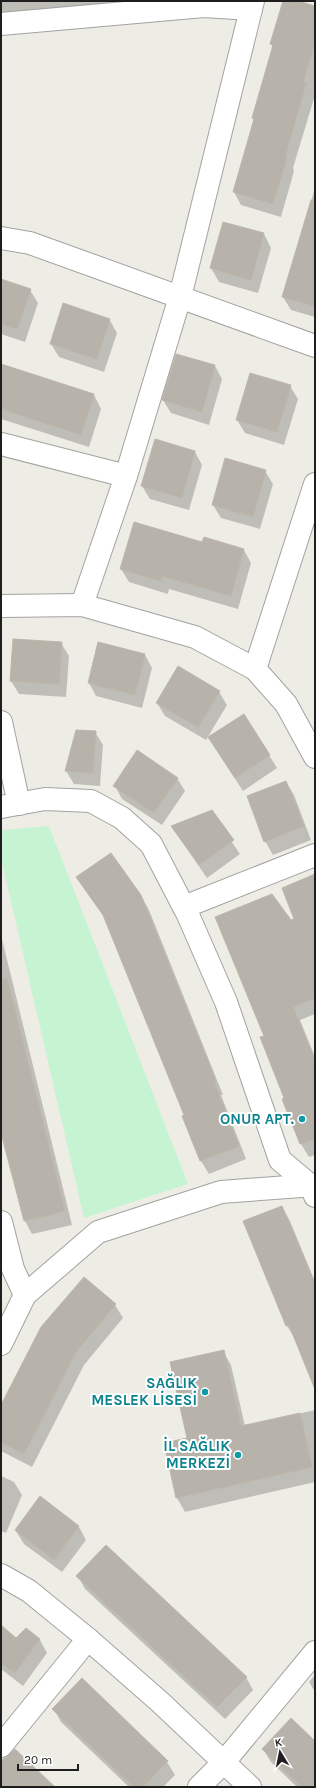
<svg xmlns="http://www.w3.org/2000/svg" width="316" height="1788" font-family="Karla,sans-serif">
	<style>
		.park { fill: #c6f4d3 }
		.shadow { fill: #0003 }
		.building { fill: #b7b3ab; stroke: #beb6a9 }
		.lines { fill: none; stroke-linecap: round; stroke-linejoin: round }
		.minor-casing { stroke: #a2a2a2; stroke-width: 24 }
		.minor { stroke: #fff; stroke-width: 22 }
		.culture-dot { fill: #0f9aa8; stroke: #fff; stroke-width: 1.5 }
		.labels { text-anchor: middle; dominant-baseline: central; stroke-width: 4; stroke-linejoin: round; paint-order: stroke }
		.culture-label { font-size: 15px; font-weight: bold; fill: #0d838f; stroke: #fff; text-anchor: end }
	</style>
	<rect width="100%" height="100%" fill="#eeede5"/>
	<polygon class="park" points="49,826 188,1184 84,1218 1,858 1,830"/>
	<g class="shadow">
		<polygon points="1,1 224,1 1,22"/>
		<polygon points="284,1 295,1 315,7 315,95 293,168 294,171 281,217 241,205 234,192 254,121 253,118 273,47 271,44"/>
		<polygon points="315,188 315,317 291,310 283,297"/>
		<polygon points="224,223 264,234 271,248 258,293 219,282 211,268"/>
		<polygon points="1,280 30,290 38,303 25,342 1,334"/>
		<polygon points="109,319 117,333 104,372 59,357 51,344"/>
		<polygon points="1,365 94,395 101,409 89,447 1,419"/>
		<polygon points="215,366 222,379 209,425 171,413 163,400"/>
		<polygon points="290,386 298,399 284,445 245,433 237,420"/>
		<polygon points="195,452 202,465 189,510 150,499 142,486"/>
		<polygon points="265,471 273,484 260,529 221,518 213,505"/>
		<polygon points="203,543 244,550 251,563 238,609 169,589 168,594 129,582 121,569"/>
		<polygon points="61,643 69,656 66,697 19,694 11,681"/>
		<polygon points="145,655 152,668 142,708 96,696 89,683"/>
		<polygon points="219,692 227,705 206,740 165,716 157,703"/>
		<polygon points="77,731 95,732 103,745 100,786 74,784 66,771"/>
		<polygon points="217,751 269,755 277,768 243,791"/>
		<polygon points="177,778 185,791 162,825 122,799 115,786"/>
		<polygon points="286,782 294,795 311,840 273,855 265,841"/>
		<polygon points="211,811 240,854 207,878 172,827"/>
		<polygon points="315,876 315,1014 300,1020 315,1057 315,1155 309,1157 301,1144 283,1100 285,1099 265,1036 291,922 295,919"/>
		<polygon points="77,877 141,896 149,910 223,1095 221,1095 246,1159 209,1174 201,1161 183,1117 185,1116 107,921"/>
		<polygon points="1,935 72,1225 32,1234 25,1221 1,1129"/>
		<polygon points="282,1207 290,1221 315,1282 315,1387 296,1340 287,1326 244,1222"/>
		<polygon points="115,1305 123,1318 84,1365 32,1467 1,1451 1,1408"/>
		<polygon points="223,1351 231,1365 245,1426 315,1410 315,1482 185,1512 177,1498 188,1439"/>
		<polygon points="1,1476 14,1482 22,1495 6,1533 1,1531"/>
		<polygon points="41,1498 79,1527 86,1540 62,1572 24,1544 16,1531"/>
		<polygon points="78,1576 246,1677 253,1690 225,1719 85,1589"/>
		<polygon points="1,1626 17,1640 26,1630 40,1640 47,1653 23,1686 1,1669"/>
		<polygon points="315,1675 315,1692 309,1682"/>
		<polygon points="54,1709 167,1762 175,1775 163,1787 129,1787 61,1722"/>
		<polygon points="315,1742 315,1787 297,1787 271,1762 263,1749"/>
	</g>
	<g class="building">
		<polygon points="283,1 298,1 315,6 315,42 303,82 306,83 285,157 287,157 273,204 233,192 254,119 252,118 273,45 270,44"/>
		<polygon points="311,200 315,200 315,306 282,297"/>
		<polygon points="223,222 264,233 251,280 210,268"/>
		<polygon points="1,279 31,289 17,329 1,324"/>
		<polygon points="63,303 110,319 97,359 50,344"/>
		<polygon points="176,354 215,365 202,412 162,400"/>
		<polygon points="1,364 94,394 81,435 1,409"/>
		<polygon points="250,373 291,385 277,432 236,420"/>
		<polygon points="155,439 195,451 182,498 141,486"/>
		<polygon points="225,458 266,470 253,517 212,505"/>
		<polygon points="134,522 202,542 204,537 244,549 231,596 162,576 161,581 120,569"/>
		<polygon points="13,639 62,642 59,684 10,681"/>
		<polygon points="98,642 145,654 135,695 88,683"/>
		<polygon points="178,666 220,691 198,727 156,703"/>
		<polygon points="244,714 270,755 235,778 208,737"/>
		<polygon points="76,730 96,731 93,773 65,771"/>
		<polygon points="137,750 178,778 154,813 113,786"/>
		<polygon points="286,781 304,826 264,842 247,796"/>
		<polygon points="212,810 234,840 199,865 171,826"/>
		<polygon points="111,853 141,895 216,1081 214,1082 239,1146 200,1161 182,1116 184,1115 103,915 76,877"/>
		<polygon points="315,874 315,998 293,1007 315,1060 315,1139 300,1144 282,1099 284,1098 260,1037 264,1036 215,917 272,894 291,920 294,919 282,888"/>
		<polygon points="7,978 65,1211 24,1221 1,1133 1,979"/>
		<polygon points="282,1206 315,1283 314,1387 289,1325 286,1326 243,1221"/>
		<polygon points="84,1277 116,1304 76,1352 24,1454 1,1442 1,1405 41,1327"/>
		<polygon points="224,1350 241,1426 300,1413 312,1467 176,1498 164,1443 187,1438 170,1362"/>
		<polygon points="40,1496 79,1526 54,1560 15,1530"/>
		<polygon points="106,1545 247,1677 217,1707 76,1576"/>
		<polygon points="1,1625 16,1638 26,1628 40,1639 15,1673 1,1663"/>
		<polygon points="82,1678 168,1761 143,1787 134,1787 52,1709"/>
		<polygon points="291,1718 315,1741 315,1787 302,1787 262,1749"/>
		<polygon points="15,1749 55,1787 1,1787 1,1761"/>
	</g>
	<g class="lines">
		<g class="minor-casing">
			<g id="minor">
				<polyline points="1,24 204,6 251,9"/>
				<polyline points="1,238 30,243 315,346"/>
				<polyline points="1,444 126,476"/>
				<polyline points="82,605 126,476 180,297 253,1"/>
				<polyline points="1,606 82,605 195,637 255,669 286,704 315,757"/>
				<polyline points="255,669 315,484"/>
				<polyline points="1,722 19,804"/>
				<polyline points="1,807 45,799 91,801 122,818 151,844 188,915 226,1002 280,1160 311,1186 315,1196"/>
				<polyline points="184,907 315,855"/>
				<polyline points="1,1222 13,1269 25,1295"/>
				<polyline points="1,1344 25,1295 98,1232 221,1192 315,1185"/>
				<polyline points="1,1575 29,1591 88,1639 160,1702 250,1787"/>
				<polyline points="1,1746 88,1639"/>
				<polyline points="199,1787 224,1762 315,1652"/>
			</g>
		</g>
		<use href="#minor" class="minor"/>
	</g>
	<g class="culture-dot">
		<circle cx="302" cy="1119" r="4"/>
		<circle cx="205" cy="1392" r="4"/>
		<circle cx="238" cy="1455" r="4"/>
	</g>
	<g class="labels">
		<g class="culture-label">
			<text x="294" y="1119">ONUR APT.</text>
			<text x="197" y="1383">SAĞLIK<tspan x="197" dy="17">MESLEK LİSESİ</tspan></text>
			<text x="230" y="1446">İL SAĞLIK<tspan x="230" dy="17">MERKEZİ</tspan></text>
		</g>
	</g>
	<rect width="316" height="1788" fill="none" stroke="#1e1e1e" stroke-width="4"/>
	<g transform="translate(280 1752) rotate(350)" stroke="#ffffff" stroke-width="3" paint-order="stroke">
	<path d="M0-3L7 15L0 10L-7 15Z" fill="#1e1e1e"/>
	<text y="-6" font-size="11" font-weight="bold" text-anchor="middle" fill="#1e1e1e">K</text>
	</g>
	<path d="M18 1764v6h60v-6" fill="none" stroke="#1e1e1e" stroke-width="2"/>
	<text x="24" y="1764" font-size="12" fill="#1e1e1e" stroke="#ffffff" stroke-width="3" paint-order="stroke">20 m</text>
</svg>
